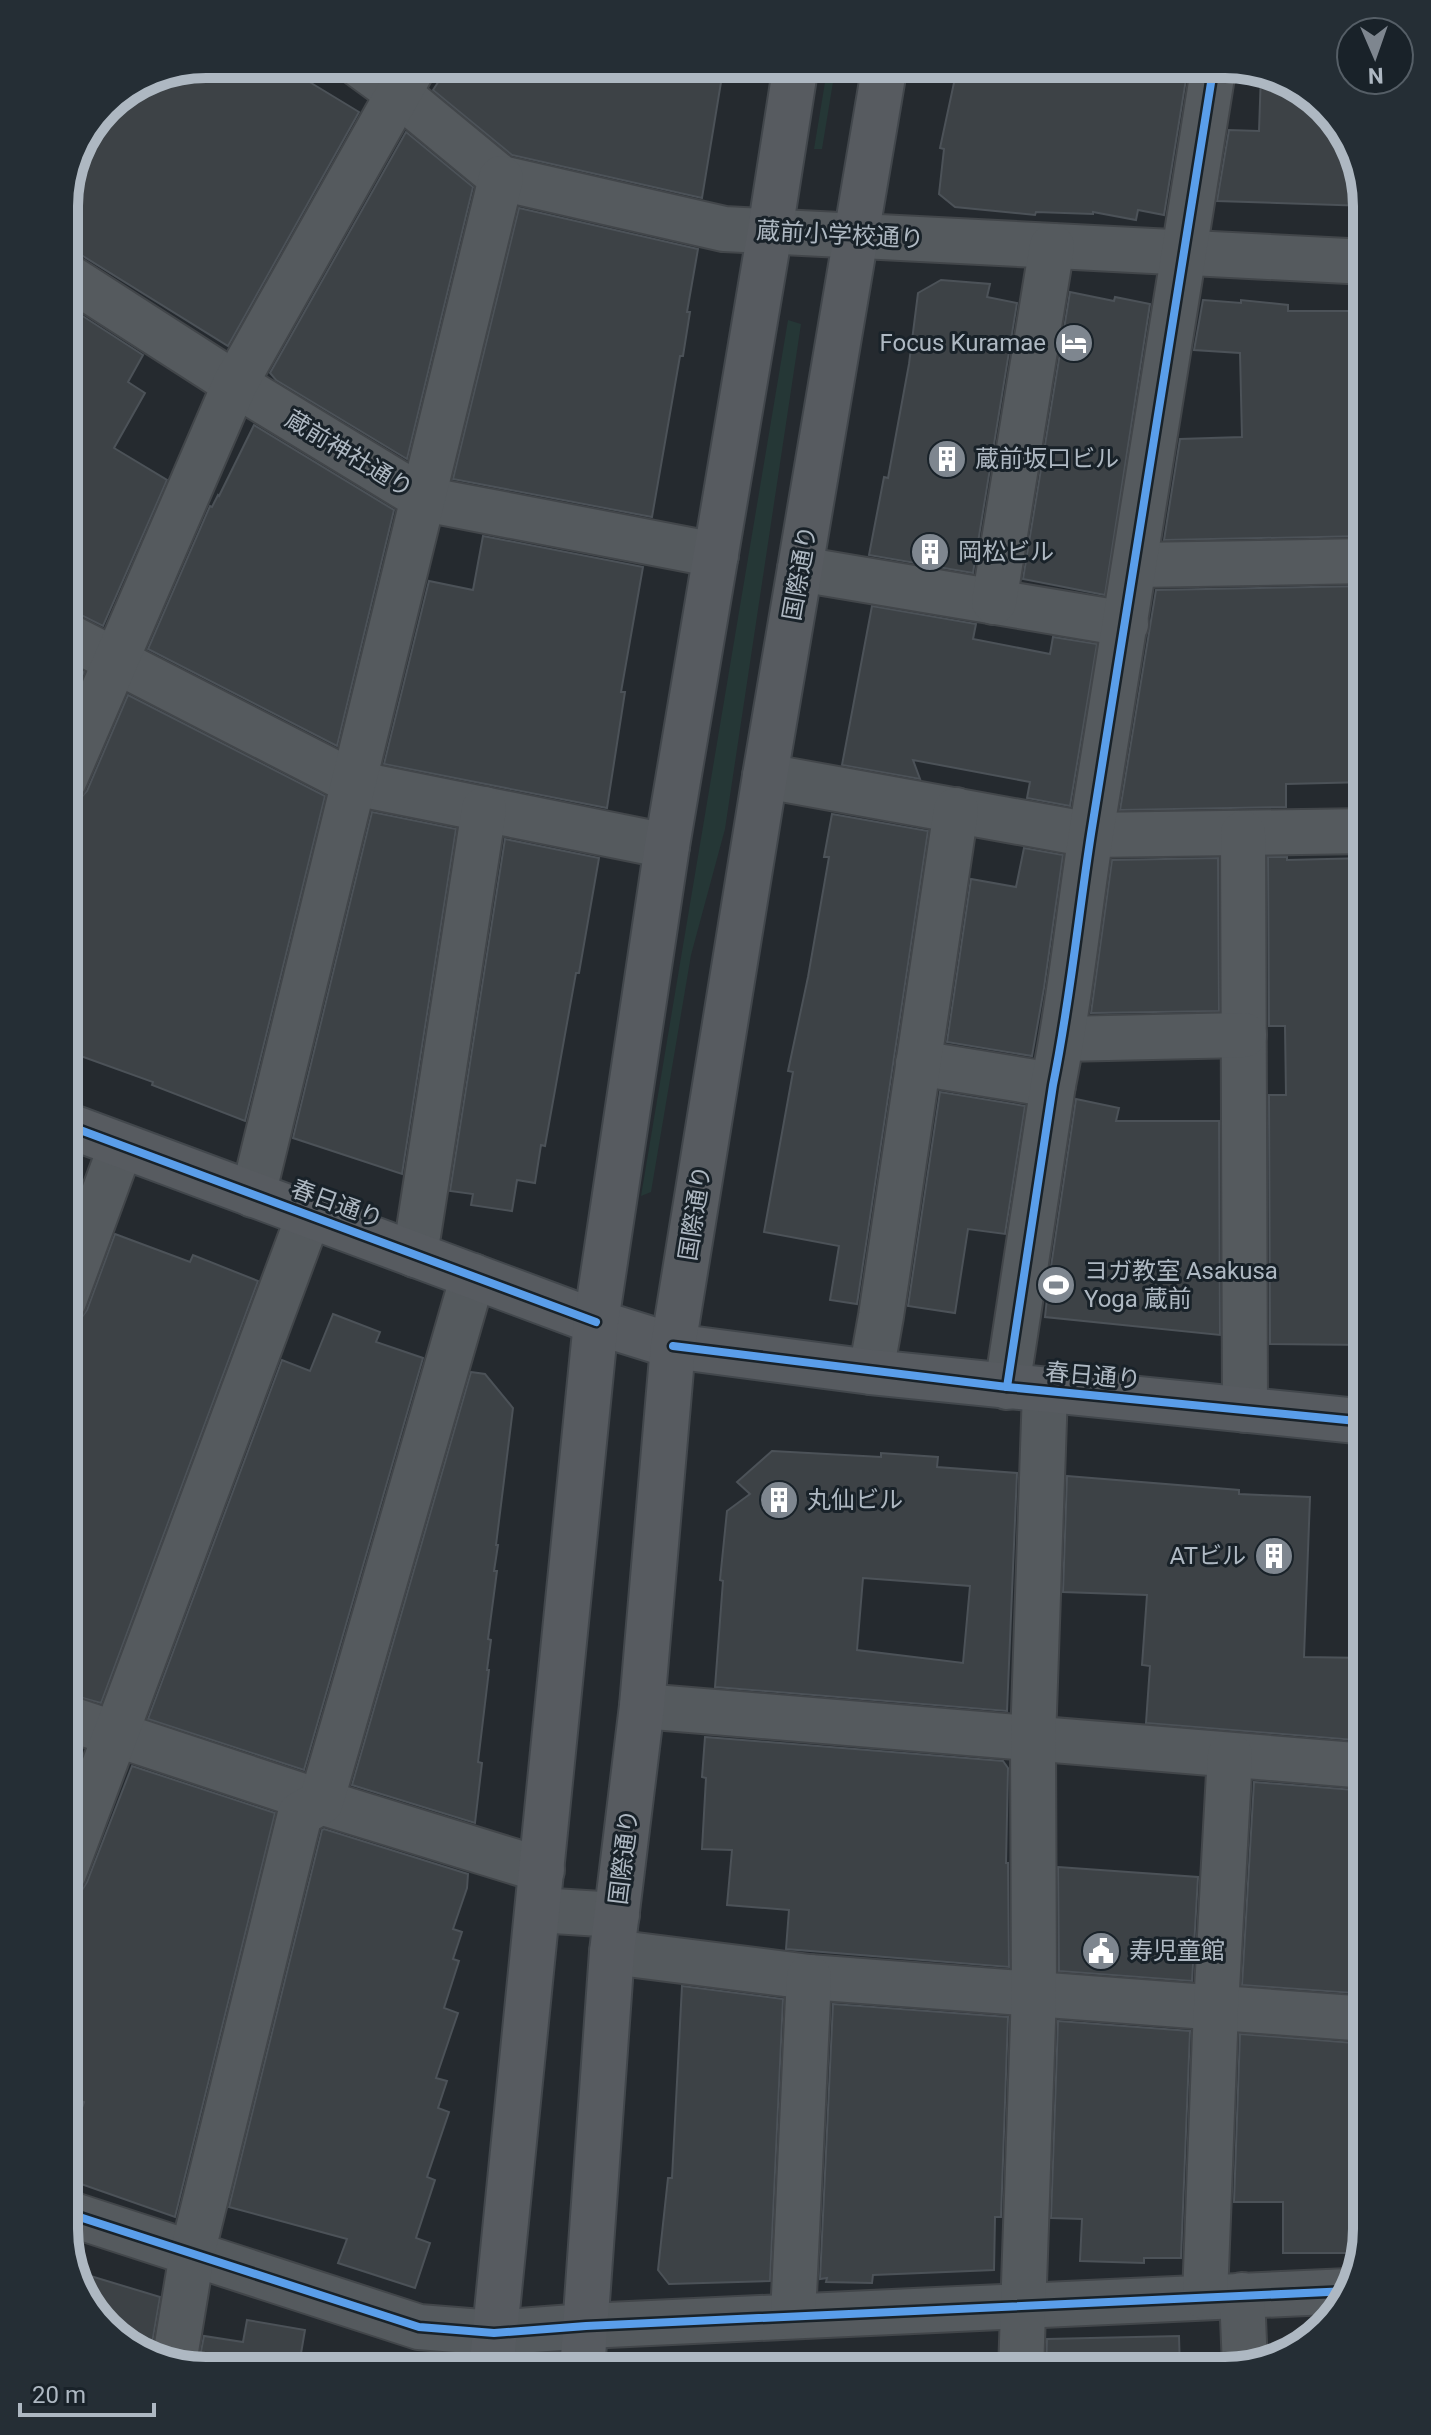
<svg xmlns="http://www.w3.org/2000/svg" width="1431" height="2435" font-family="Roboto,'Noto Sans JP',sans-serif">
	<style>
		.green { fill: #253736 }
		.building { fill: #3d4246; stroke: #4c5258; stroke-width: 2; fill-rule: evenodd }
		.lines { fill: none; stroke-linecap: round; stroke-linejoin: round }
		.minor-casing { stroke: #42464a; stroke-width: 48 }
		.major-casing { stroke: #42474c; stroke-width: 48 }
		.minor { stroke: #555a5e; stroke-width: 44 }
		.major { stroke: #575b60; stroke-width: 44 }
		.cycleway-casing { stroke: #192229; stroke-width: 13 }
		.cycleway { stroke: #5a9eea; stroke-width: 8 }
		.labels { text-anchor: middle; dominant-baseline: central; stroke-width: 6; stroke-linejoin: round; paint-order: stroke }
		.street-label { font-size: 24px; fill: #aeb8c2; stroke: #192229 }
		.poi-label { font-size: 24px; fill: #aeb8c2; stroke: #192229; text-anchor: start }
		.rim { fill: none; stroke: #aeb8c2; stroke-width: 10 }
	</style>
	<rect width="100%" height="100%" fill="#252a2f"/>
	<g class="green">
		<polygon points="828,64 836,64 822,149 814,149"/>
		<polygon points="788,320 801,324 725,829 691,955 651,1192 641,1196"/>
	</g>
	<g class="building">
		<polygon points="206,64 313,64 303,78 359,112 228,346 78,253 64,249 64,197 91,138 95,141 129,90 152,75"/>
		<polygon points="450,64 724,64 702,198 512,155 433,90"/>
		<polygon points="958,64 1170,64 1188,67 1164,215 1138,210 1136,220 1093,212 1093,214 1036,212 1035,215 955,207 939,194 944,149 940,148"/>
		<polygon points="1261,73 1304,88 1353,143 1367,206 1217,201 1229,130 1259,131"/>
		<polygon points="406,132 473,187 407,459 276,380 270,373"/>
		<polygon points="519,208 698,249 687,312 690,312 683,356 680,356 652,517 453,479"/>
		<polygon points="941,280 990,284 987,297 1017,303 973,573 869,555 884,477 888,478 909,364 918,293"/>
		<polygon points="1070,292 1114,301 1115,297 1150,304 1105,595 1023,579"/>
		<polygon points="1203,300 1241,303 1241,300 1288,305 1288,311 1367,311 1367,536 1164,540 1180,439 1242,437 1240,353 1194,350"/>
		<polygon points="64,304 143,355 128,382 145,393 114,448 167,480 103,626 75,612 64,609"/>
		<polygon points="254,425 394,510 337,746 148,649 210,506 212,507 218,495 219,496"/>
		<polygon points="483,536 643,567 621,692 625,692 607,808 384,764 429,581 473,590"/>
		<polygon points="1367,586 1367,782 1286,784 1286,807 1120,810 1156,590"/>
		<polygon points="872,606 976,624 973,639 1050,654 1053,637 1097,644 1070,806 1027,798 1030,782 913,760 920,779 842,765"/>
		<polygon points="64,662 84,672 64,717"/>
		<polygon points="128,695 325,796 245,1121 152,1085 153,1082 64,1050 64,806 78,801 87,791"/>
		<polygon points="372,812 456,829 402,1174 293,1138"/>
		<polygon points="832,814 928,831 857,1304 830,1300 839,1246 764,1232 793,1072 788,1071 808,977 829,857 824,857"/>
		<polygon points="505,839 599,858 579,973 576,973 545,1146 541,1145 535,1183 517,1180 512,1211 471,1205 473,1194 450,1191"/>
		<polygon points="1024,848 1063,855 1044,988 1032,1056 947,1042 971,879 1016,887"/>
		<polygon points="1268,857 1287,857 1287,860 1367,858 1367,1345 1270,1344 1269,1095 1286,1095 1285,1026 1269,1026"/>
		<polygon points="1218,858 1219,1011 1091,1013 1112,860"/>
		<polygon points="940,1092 1025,1106 1005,1234 968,1229 955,1313 908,1306"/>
		<polygon points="1076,1099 1119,1108 1116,1121 1219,1121 1220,1335 1045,1317 1049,1280"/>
		<polygon points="115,1234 190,1262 193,1255 258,1281 101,1703 64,1693 64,1325 79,1321 87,1310"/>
		<polygon points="333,1314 380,1332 376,1342 423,1358 304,1770 148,1719 282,1360 310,1371"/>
		<polygon points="471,1372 485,1374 513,1408 496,1545 498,1545 494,1571 497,1571 488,1639 491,1640 487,1670 489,1670 478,1762 482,1763 475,1823 352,1785"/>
		<path d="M772 1451 881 1457V1453L938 1457 937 1467 1017 1473 1007 1711 715 1687 723 1581 720 1580 727 1511 750 1494 737 1482ZM863 1578 970 1586 963 1663 857 1650Z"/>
		<polygon points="1067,1476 1239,1490 1239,1494 1310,1497 1304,1657 1367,1658 1367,1741 1146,1723 1150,1666 1142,1665 1147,1595 1063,1592"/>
		<polygon points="705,1737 1003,1761 1008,1768 1006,1863 1008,1863 1009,1967 786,1949 789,1910 727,1905 732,1850 702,1849 706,1778 702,1777"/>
		<polygon points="132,1766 275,1813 175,2217 64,2178 64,2159 84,2102 64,2095 64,1932 74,1903 87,1882"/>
		<polygon points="1254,1782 1367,1791 1367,1811 1356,1810 1350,1900 1367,1901 1367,1994 1242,1985"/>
		<polygon points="324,1829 468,1874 467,1888 453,1929 462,1932 453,1959 459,1961 444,2008 458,2013 436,2078 447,2081 438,2108 449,2112 427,2177 435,2180 416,2238 430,2243 415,2288 338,2263 347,2239 229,2207 322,1830"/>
		<polygon points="1058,1867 1198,1877 1192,1981 1059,1971"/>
		<polygon points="682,1986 783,1999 770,2281 669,2284 658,2270 668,2178 672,2178"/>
		<polygon points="833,2004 1008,2017 1001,2217 995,2217 994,2270 873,2275 872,2283 826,2282 827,2278 820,2279"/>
		<polygon points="1058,2021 1190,2031 1181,2258 1144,2258 1144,2263 1080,2261 1082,2219 1051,2218"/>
		<polygon points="1240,2034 1367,2044 1367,2230 1360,2253 1283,2253 1283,2202 1234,2202"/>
		<polygon points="74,2271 160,2297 150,2355 127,2347 78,2292"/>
		<polygon points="247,2320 305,2330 298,2371 197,2371 204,2336 243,2342"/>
		<polygon points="1179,2336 1180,2371 1046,2371 1047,2339"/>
	</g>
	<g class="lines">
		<g class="minor-casing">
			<g id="minor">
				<polyline points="358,64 399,94 501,178 724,229 1367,262"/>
				<polyline points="64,274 235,384 424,499 716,555"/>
				<polyline points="1136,565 1367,561"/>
				<polyline points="800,569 1126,624"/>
				<polyline points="994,602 1052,246"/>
				<polyline points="64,634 354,783 667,846"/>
				<polyline points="765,776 1091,835 1367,831"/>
				<polyline points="64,781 235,384 415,64"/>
				<polyline points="1243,833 1245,1410"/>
				<polyline points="1062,1039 1244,1035"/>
				<polyline points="918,1063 1053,1085"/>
				<polyline points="253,1195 501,178"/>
				<polyline points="415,1255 484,809"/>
				<polyline points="64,1301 121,1146"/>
				<polyline points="871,1372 881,1316 956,810"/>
				<path d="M1007 1387 1053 1085C1070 1002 1078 918 1091 834 1134 578 1172 321 1214 64"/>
				<polyline points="642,1706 1367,1766"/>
				<polyline points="64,1717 321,1802 542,1870"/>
				<polyline points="64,1873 309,1215"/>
				<polyline points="538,1910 617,1915"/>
				<polyline points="612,1952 809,1977 1367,2019"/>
				<polyline points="64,2212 419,2327 494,2333 586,2326 1349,2291"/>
				<polyline points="1242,2295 1245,2366"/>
				<polyline points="1205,2297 1216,2007 1230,1755"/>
				<polyline points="793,2316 809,1977"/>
				<polyline points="174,2363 192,2254 300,1814 321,1802 473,1276"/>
				<polyline points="1021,2371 1034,1993 1033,1740 1045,1391"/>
			</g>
		</g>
		<g class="major-casing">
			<g id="major">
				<polyline points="64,1124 596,1322 673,1346 871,1372 1367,1422"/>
				<polyline points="491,2371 596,1322 667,846 770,231 796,64"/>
				<polyline points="582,2371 612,1952 642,1706 673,1346 765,776 885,64"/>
			</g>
		</g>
		<use href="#minor" class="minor"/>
		<use href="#major" class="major"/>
		<g class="cycleway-casing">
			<g id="cycleway">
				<polyline points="64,1124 596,1322"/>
				<polyline points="673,1346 1007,1387 1367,1422"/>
				<path d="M1007 1387 1053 1085C1070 1002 1078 918 1091 834 1134 578 1172 321 1214 64"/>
				<polyline points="64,2212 419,2327 494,2333 586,2326 1349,2291"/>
			</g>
		</g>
		<use href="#cycleway" class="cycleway"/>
	</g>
	<defs>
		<g id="hotel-disc" transform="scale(2)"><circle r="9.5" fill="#7e868f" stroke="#192229"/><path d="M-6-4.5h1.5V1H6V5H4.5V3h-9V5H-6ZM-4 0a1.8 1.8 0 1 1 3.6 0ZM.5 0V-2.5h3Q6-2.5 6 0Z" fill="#fff"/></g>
		<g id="building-disc" transform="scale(2)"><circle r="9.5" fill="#7e868f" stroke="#192229"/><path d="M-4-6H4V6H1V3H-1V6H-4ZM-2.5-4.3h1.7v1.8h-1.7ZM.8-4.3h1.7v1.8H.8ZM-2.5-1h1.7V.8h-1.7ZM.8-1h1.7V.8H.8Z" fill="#fff"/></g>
		<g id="stadium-disc" transform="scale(2)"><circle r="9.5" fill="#7e868f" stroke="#192229"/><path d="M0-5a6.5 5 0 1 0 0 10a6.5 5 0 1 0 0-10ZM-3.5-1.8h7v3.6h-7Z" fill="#fff"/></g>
		<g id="civic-disc" transform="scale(2)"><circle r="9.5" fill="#7e868f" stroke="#192229"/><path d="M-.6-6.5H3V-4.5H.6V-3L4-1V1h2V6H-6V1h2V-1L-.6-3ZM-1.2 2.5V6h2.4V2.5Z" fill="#fff"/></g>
	</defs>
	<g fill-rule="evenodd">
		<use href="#hotel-disc" x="1074" y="343"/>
		<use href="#building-disc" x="947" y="459"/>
		<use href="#building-disc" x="930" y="552"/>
		<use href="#stadium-disc" x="1056" y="1285"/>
		<use href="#building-disc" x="779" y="1500"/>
		<use href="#building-disc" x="1274" y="1556"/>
		<use href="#civic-disc" x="1101" y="1951"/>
	</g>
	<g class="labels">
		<g class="street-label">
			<text transform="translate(840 235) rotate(3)">蔵前小学校通り</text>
			<text transform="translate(349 454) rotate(31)">蔵前神社通り</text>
			<text transform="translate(800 573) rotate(-80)">国際通り</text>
			<text transform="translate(337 1204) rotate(20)">春日通り</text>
			<text transform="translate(695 1213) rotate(-81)">国際通り</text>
			<text transform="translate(1093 1376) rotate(5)">春日通り</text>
			<text transform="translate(624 1857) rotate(-83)">国際通り</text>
		</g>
		<g class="poi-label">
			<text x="1046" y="343" text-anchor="end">Focus Kuramae</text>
			<text x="975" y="459">蔵前坂口ビル</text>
			<text x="958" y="552">岡松ビル</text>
			<text x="1084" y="1271">ヨガ教室 Asakusa<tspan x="1084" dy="28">Yoga 蔵前</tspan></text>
			<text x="807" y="1500">丸仙ビル</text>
			<text x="1246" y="1556" text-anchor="end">ATビル</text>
			<text x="1129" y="1951">寿児童館</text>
		</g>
	</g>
	<path d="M0 0H1431V2435H0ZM206 78H1225A128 128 0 0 1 1353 206V2229A128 128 0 0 1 1225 2357H206A128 128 0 0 1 78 2229V206A128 128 0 0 1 206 78Z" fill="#252e35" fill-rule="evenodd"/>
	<path class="rim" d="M206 78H1225A128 128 0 0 1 1353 206V2229A128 128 0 0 1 1225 2357H206A128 128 0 0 1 78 2229V206A128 128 0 0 1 206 78Z"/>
	<g transform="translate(1375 56) rotate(178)"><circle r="38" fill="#192229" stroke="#555e66" stroke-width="2"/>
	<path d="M0-6L14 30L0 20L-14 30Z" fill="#7e868f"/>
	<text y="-12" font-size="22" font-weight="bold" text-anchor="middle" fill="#aeb8c2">N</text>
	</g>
	<path d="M20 2403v12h134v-12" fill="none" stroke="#aeb8c2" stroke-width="4"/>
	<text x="32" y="2403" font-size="24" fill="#aeb8c2" stroke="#192229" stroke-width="6" paint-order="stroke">20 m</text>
</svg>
